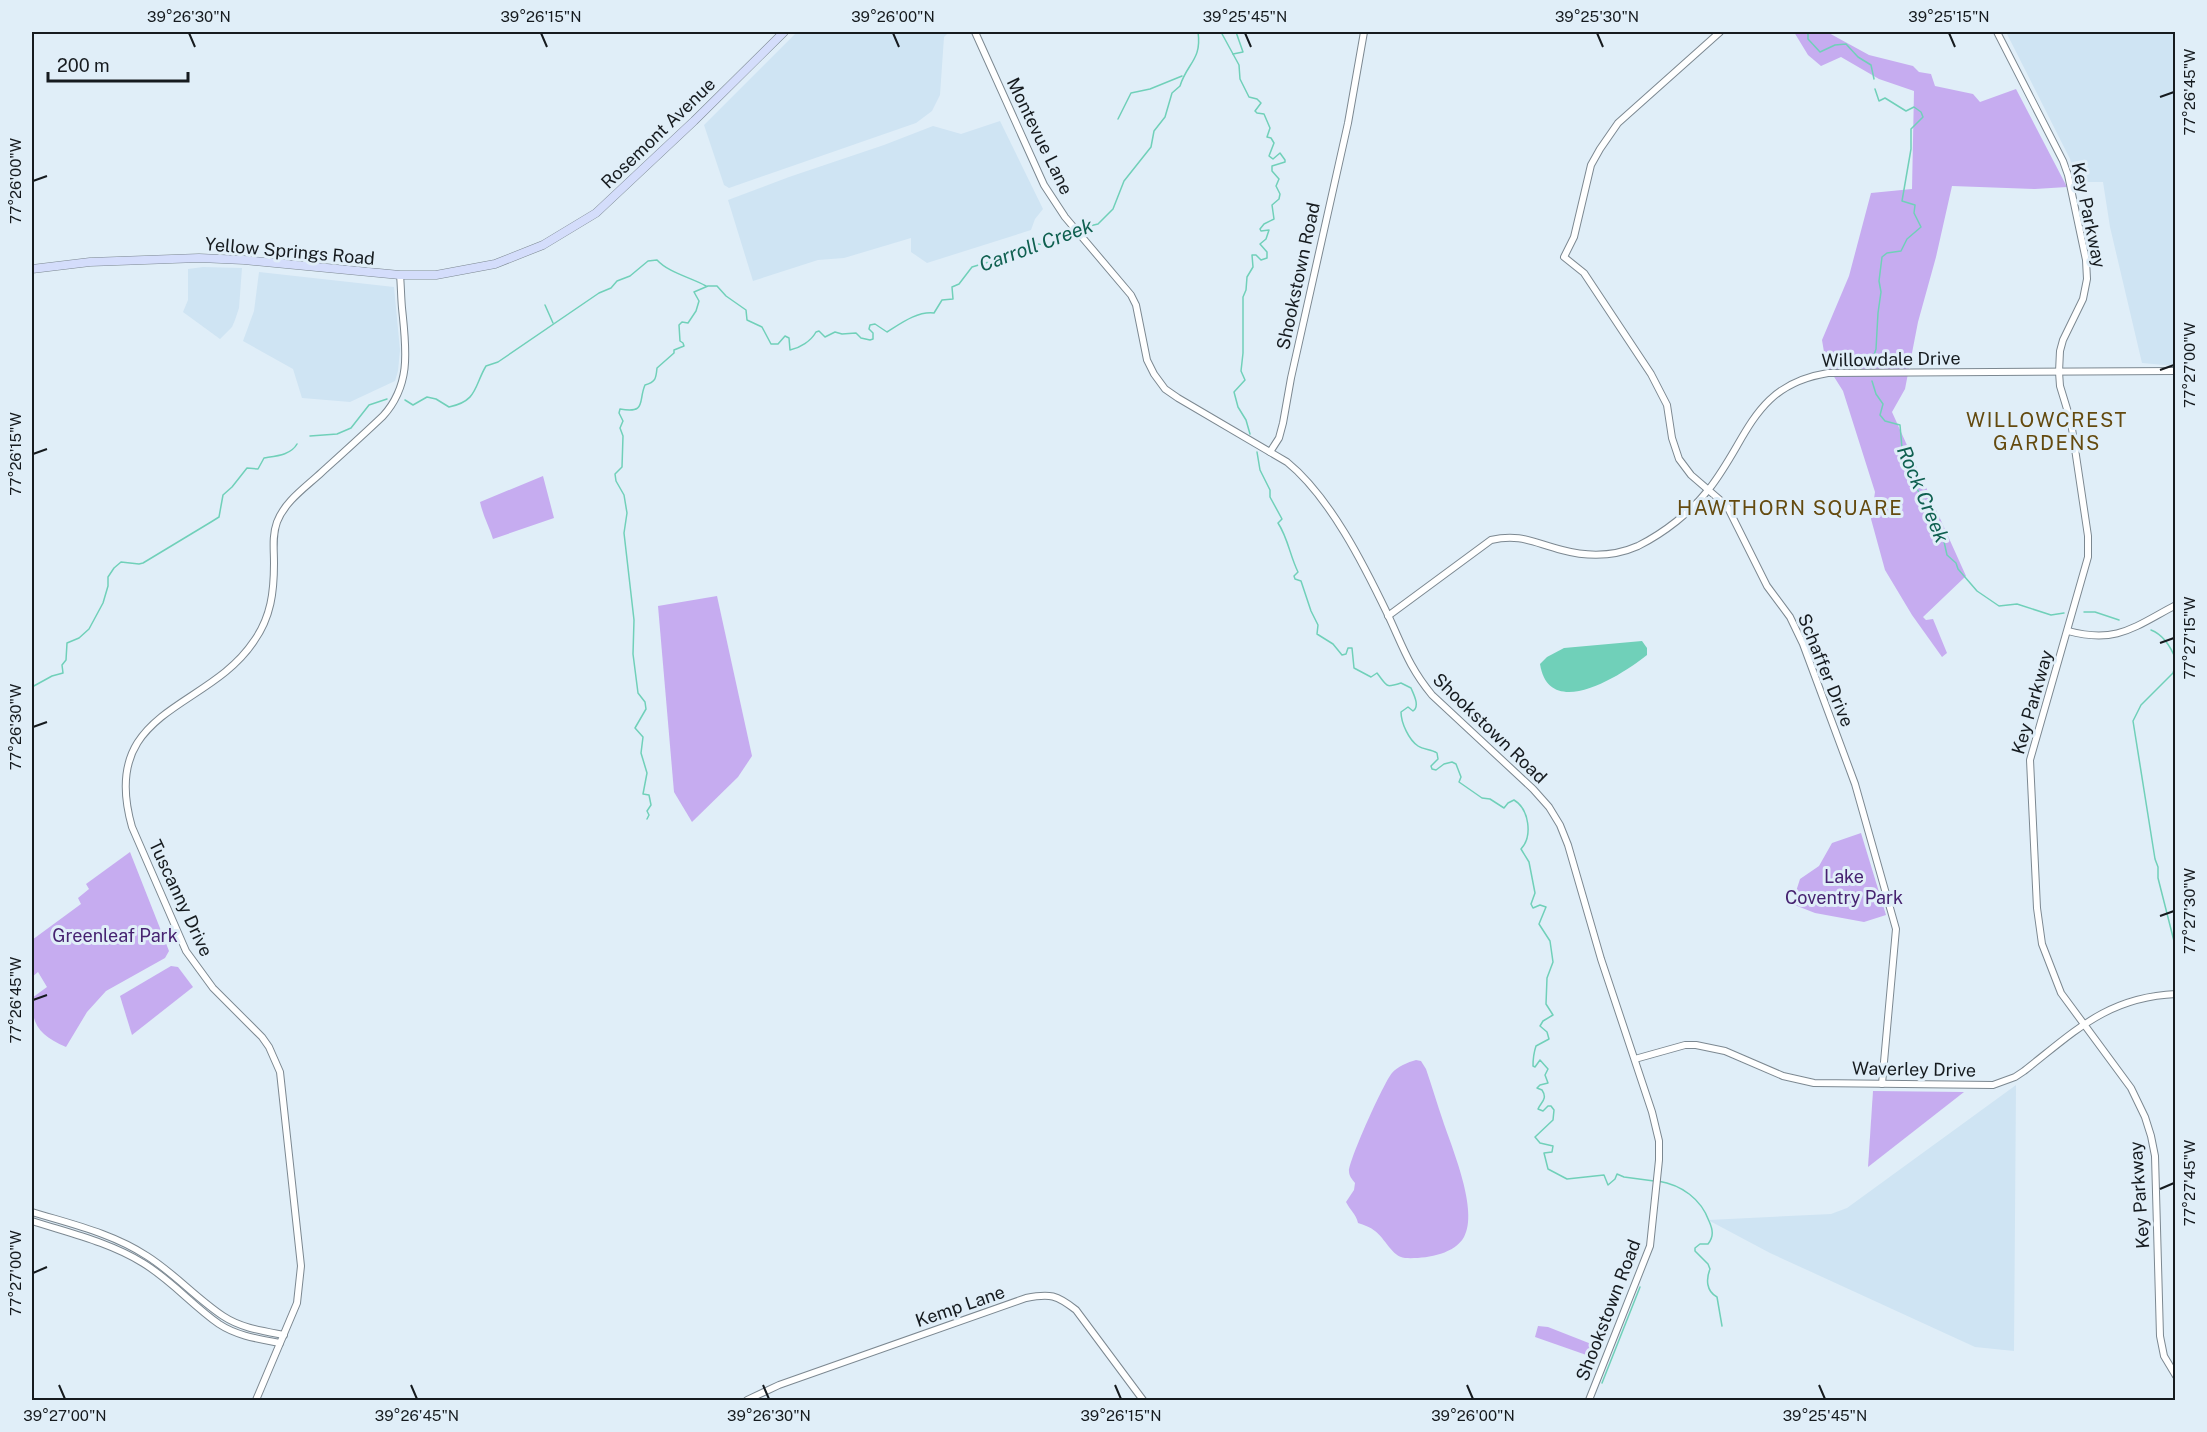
<svg xmlns="http://www.w3.org/2000/svg" width="2207" height="1432" font-family="'Public Sans',sans-serif">
	<style>
		.built { fill: #cfe4f3 }
		.green { fill: #c6acf0 }
		.water { fill: #70d0b9 }
		.lines { fill: none; stroke-linecap: round; stroke-linejoin: round }
		.stream { stroke: #70d0b9; stroke-width: 1.5 }
		.tertiary-casing { stroke: #7c8891; stroke-width: 8 }
		.secondary-casing { stroke: #7c8891; stroke-width: 9 }
		.tertiary { stroke: #fff; stroke-width: 6 }
		.secondary { stroke: #d4ddfb; stroke-width: 8 }
		.ticks { fill: none; stroke: #161b1f; stroke-width: 2 }
		.labels { text-anchor: middle; dominant-baseline: central; stroke-width: 6; stroke-linejoin: round; paint-order: stroke }
		.street-label { font-size: 18px; fill: #161b1f; stroke: #e0eef8 }
		.park-label { font-size: 18px; fill: #462270; stroke: #e0eef8 }
		.water-label { font-size: 20px; font-style: italic; fill: #0f6050; stroke: #e0eef8 }
		.neighbourhood-label { font-size: 20px; letter-spacing: 1.5px; fill: #644a0f; stroke: #e0eef8 }
		.neatline { fill: none; stroke: #161b1f; stroke-width: 2 }
		.ticks-label { font-size: 15px; text-anchor: middle; fill: #161b1f }
	</style>
	<rect width="100%" height="100%" fill="#e0eef8"/>
	<g class="built">
		<polygon points="797,32 949,32 944,37 940,95 932,111 916,123 729,188 724,185 704,125"/>
		<polygon points="2006,32 2175,32 2175,366 2142,363 2110,227 2103,182 2077,182 2070,159"/>
		<polygon points="1000,121 1043,209 1035,219 1031,230 927,263 911,252 911,238 844,258 818,260 753,281 728,200 789,177 884,145 933,126 961,134"/>
		<polygon points="203,267 242,268 239,308 235,320 232,327 220,339 183,312 188,300 188,269"/>
		<polygon points="259,272 394,287 400,350 398,371 395,381 350,402 302,398 293,369 243,341 254,311"/>
		<polygon points="2016,1085 2014,1351 1975,1347 1770,1253 1708,1220 1831,1214 1847,1208"/>
	</g>
	<g class="green">
		<polygon points="1794,32 1827,32 1869,55 1913,66 1919,72 1931,74 1935,86 1973,94 1980,102 2016,89 2067,187 2035,189 1952,186 1936,257 1918,322 1905,389 1892,412 1966,576 1923,617 1926,620 1933,619 1947,653 1942,657 1912,615 1885,570 1871,519 1875,492 1843,391 1826,364 1822,340 1849,276 1871,193 1912,189 1914,91 1879,79 1841,57 1821,66 1808,55"/>
		<path d="M543 476 554 518 493 539C489 526 483 516 480 502Z"/>
		<polygon points="717,596 752,756 738,777 692,822 674,792 658,606"/>
		<polygon points="1861,833 1886,915 1864,922 1815,913 1792,904 1800,879 1819,866 1832,843"/>
		<path d="M130 852 169 951 165 958 106 991 87 1012 66 1047C41 1036 31 1026 32 998L47 987 38 972 32 977V940L81 904 78 898 89 889 86 884Z"/>
		<polygon points="171,966 178,967 193,987 132,1035 120,996"/>
		<path d="M1416 1060 1421 1061 1426 1069C1432 1086 1437 1104 1443 1121 1452 1148 1479 1211 1464 1237 1454 1255 1424 1259 1405 1258 1392 1257 1385 1238 1375 1231 1370 1227 1364 1225 1358 1223 1356 1214 1350 1210 1346 1202L1354 1190 1355 1183C1352 1179 1349 1176 1349 1171 1349 1160 1384 1082 1392 1073 1397 1067 1408 1062 1416 1060Z"/>
		<polygon points="1873,1091 1964,1092 1868,1167"/>
		<polygon points="1538,1326 1548,1327 1599,1347 1595,1358 1535,1337"/>
	</g>
	<path class="water" d="M1642 641 1647 648V655C1622 675 1549 722 1540 664L1547 657 1564 648Z"/>
	<g class="lines">
		<g class="stream">
			<polyline points="1221,32 1239,65 1240,79 1249,97 1257,99 1261,103 1255,111 1257,113 1264,114 1270,128 1267,137 1271,138 1274,143 1269,156 1273,159 1280,153 1285,160 1285,162 1272,166 1272,171 1279,179 1276,186 1280,194 1279,199 1272,205 1274,219 1264,224 1260,229 1261,231 1269,230 1266,239 1260,244 1267,252 1267,258 1261,260 1256,255 1252,255 1253,267 1247,277 1246,290 1243,297 1243,353 1241,371 1245,380 1234,392 1238,407 1246,420 1250,434"/>
			<polyline points="1808,32 1808,39 1820,52 1835,45 1846,44 1858,57 1871,65 1874,79"/>
			<polyline points="1233,54 1243,52 1236,32"/>
			<polyline points="1118,119 1131,93 1150,89 1182,76"/>
			<path d="M1077 229 1098 224 1113 209 1124 181 1151 147 1154 131 1165 117 1172 93 1180 86C1187 63 1202 60 1198 32"/>
			<polyline points="545,305 553,323"/>
			<polyline points="1871,364 1876,349 1878,313 1881,292 1879,281 1882,257 1887,253 1901,251 1907,239 1921,227 1914,213 1915,205 1902,201 1911,149 1911,129 1923,117 1921,112 1914,107 1906,111 1885,98 1879,101 1875,89"/>
			<polyline points="1872,381 1876,394 1883,404 1880,415 1885,421 1900,425 1902,448 1912,459 1915,485 1943,537 1947,555 1956,563 1958,569 1977,591 1999,606 2017,604 2051,615 2064,613"/>
			<path d="M405 400 413 405 427 397 436 399 449 407C478 401 474 386 486 366L498 362 599 293 611 288 617 281 630 276 648 261 657 260C669 273 690 277 706 286"/>
			<polyline points="310,436 337,434 351,428 369,405 387,399"/>
			<path d="M1257 452 1260 470 1270 490V497L1282 519 1278 523C1288 538 1290 556 1298 572L1294 576 1295 579 1301 581 1311 611 1318 625 1317 634 1333 644 1342 655 1346 654 1348 648H1352L1354 668 1371 677 1377 673C1388 687 1385 688 1401 683L1411 688C1414 695 1420 706 1413 711L1408 707 1401 712C1401 723 1409 740 1418 746 1424 750 1431 749 1437 753L1438 759 1431 766 1432 769 1436 770 1444 764 1452 762 1456 764 1461 777 1459 782 1482 798 1490 799 1504 808 1508 803 1514 800C1529 809 1533 836 1521 849L1529 862 1535 893 1531 904 1533 908 1540 905 1546 907 1539 924 1550 941 1553 962 1547 978 1546 1004 1553 1015 1543 1021 1540 1026 1547 1032 1549 1039 1536 1046C1534 1052 1533 1060 1533 1066L1535 1067 1540 1060 1548 1069 1545 1075 1548 1083 1540 1085 1537 1088 1542 1090C1548 1099 1541 1102 1538 1109L1543 1111 1548 1106H1551L1554 1110 1553 1120 1535 1137 1540 1143 1553 1146 1552 1152 1544 1153 1548 1169 1567 1179 1604 1175 1608 1185 1615 1179 1617 1174 1624 1177 1654 1181"/>
			<polyline points="2084,612 2095,612 2119,620"/>
			<path d="M2151 630C2164 635 2171 647 2176 660"/>
			<polyline points="2176,664 2173,673 2141,705 2133,721 2155,859 2158,867 2158,878 2176,949"/>
			<path d="M32 687 52 676 63 673 62 665 66 660 67 643 79 638 89 629 103 603 108 586V577L114 568 121 562 139 564 143 563 211 522 219 517 223 495 232 487 247 468 258 469 264 458C276 456 291 455 297 444"/>
			<path d="M647 819 649 815 647 811 651 805 649 795 643 794 647 773 641 753 643 737 635 728 646 709 645 702 638 693 633 654 634 620 624 533 627 513 624 495 616 481 615 474 622 467 623 436 620 428 623 421 619 413 620 409C647 414 638 401 645 385 656 382 656 378 657 368L674 353V350L684 346 683 343 680 341 679 325 682 322 688 323 696 311 699 301 694 292 708 286H717L726 296 746 310 747 320 762 327 771 344H778L785 336 789 338 790 350C800 348 811 341 816 332L819 331 825 337 835 332 842 334 856 333 861 338 870 340 873 339V333L869 329 870 325 875 324 887 332C900 324 917 311 934 313L942 300 953 299 952 287 959 284 972 267 1012 255 1038 244 1047 245 1073 231"/>
			<path d="M1658 1181C1682 1185 1701 1199 1709 1221 1713 1230 1714 1236 1708 1244H1700L1695 1248V1251L1708 1264 1710 1269C1706 1279 1706 1291 1717 1297L1722 1326"/>
			<polyline points="1602,1383 1640,1287"/>
		</g>
		<g class="tertiary-casing">
			<g id="tertiary">
				<path d="M975 32 1044 185 1065 217 1131 295 1136 305 1147 360 1154 374 1165 389 1178 398 1287 462C1330 497 1364 565 1388 615 1403 647 1409 667 1432 695L1533 789 1549 807 1560 825 1568 845 1601 959 1652 1112 1659 1141V1160L1650 1246 1589 1400"/>
				<polyline points="1720,32 1618,123 1600,149 1591,165 1574,237 1564,257 1584,273 1651,374 1667,405 1672,438 1679,459 1691,475 1727,506 1767,586 1790,617 1803,644 1855,784 1896,929 1882,1084"/>
				<polyline points="1997,32 2063,161 2068,175 2086,260 2087,279 2083,299 2063,340 2060,351 2059,372 2060,386 2071,422 2088,536 2088,557 2030,760 2037,908 2042,944 2061,993 2131,1088 2145,1117 2151,1136 2155,1156 2160,1336 2164,1356 2176,1376"/>
				<polyline points="1270,452 1279,438 1283,423 1291,378 1348,123 1364,32"/>
				<path d="M1388 616 1491 540C1520 533 1534 543 1562 550 1588 557 1613 557 1638 546 1664 533 1691 512 1709 489 1749 438 1753 385 1828 373L2176 371"/>
				<path d="M2068 631C2117 644 2134 627 2176 605"/>
				<path d="M1635 1059 1685 1045H1696L1725 1051 1783 1076 1814 1083 1993 1085 2015 1077 2024 1071C2074 1032 2107 997 2176 994"/>
				<path d="M32 1212C71 1224 112 1233 147 1256 174 1273 196 1298 223 1316 241 1328 263 1331 284 1335"/>
				<path d="M32 1221C69 1233 109 1242 143 1263 171 1280 192 1305 219 1324 237 1336 259 1339 280 1343"/>
				<path d="M256 1400 297 1303 301 1266 280 1072 269 1047 262 1037 213 988 186 951 132 827C98 708 208 711 254 641 271 617 274 592 274 563 274 549 272 536 277 522 285 501 306 487 322 472 343 453 363 435 383 416 412 384 406 348 402 308 401 297 401 286 400 275"/>
				<path d="M747 1400 779 1385 1026 1298C1050 1293 1057 1295 1076 1310L1143 1400"/>
			</g>
		</g>
		<g class="secondary-casing">
			<polyline id="secondary" points="32,269 90,262 199,258 244,260 400,275 436,275 495,264 543,245 596,213 694,121 784,32"/>
		</g>
		<use href="#tertiary" class="tertiary"/>
		<use href="#secondary" class="secondary"/>
	</g>
	<path class="ticks" d="M189 33 195 47M541 33 547 47M893 33 899 47M1245 33 1251 47M1597 33 1603 47M1949 33 1955 47M2160 97 2174 92M33 181 47 176M2160 370 2174 365M33 454 47 449M2160 643 2174 638M33 727 47 722M2160 916 2174 911M33 1000 47 995M2160 1189 2174 1183M33 1273 47 1267M59 1385 65 1399M411 1385 417 1399M763 1385 769 1399M1115 1385 1121 1399M1467 1385 1473 1399M1819 1385 1825 1399"/>
	<g class="labels">
		<g class="street-label">
			<text transform="translate(658 133) rotate(-44)">Rosemont Avenue</text>
			<text transform="translate(1040 136) rotate(64)">Montevue Lane</text>
			<text transform="translate(2089 215) rotate(78)">Key Parkway</text>
			<text transform="translate(290 251) rotate(5)">Yellow Springs Road</text>
			<text transform="translate(1298 276) rotate(-78)">Shookstown Road</text>
			<text transform="translate(1891 359) rotate(-1)">Willowdale Drive</text>
			<text transform="translate(1826 670) rotate(68)">Schaffer Drive</text>
			<text transform="translate(2032 702) rotate(-74)">Key Parkway</text>
			<text transform="translate(1490 728) rotate(44)">Shookstown Road</text>
			<text transform="translate(181 898) rotate(65)">Tuscanny Drive</text>
			<text transform="translate(1914 1069) rotate(1)">Waverley Drive</text>
			<text transform="translate(2139 1195) rotate(-94)">Key Parkway</text>
			<text transform="translate(960 1306) rotate(-19)">Kemp Lane</text>
			<text transform="translate(1608 1310) rotate(-69)">Shookstown Road</text>
		</g>
		<g class="park-label">
			<text x="1844" y="876">Lake<tspan x="1844" dy="21">Coventry Park</tspan></text>
			<text x="115" y="935">Greenleaf Park</text>
		</g>
		<g class="water-label">
			<text transform="translate(1036 245) rotate(-20)">Carroll Creek</text>
			<text transform="translate(1923 494) rotate(67)">Rock Creek</text>
		</g>
		<g class="neighbourhood-label">
			<text x="2047" y="420">WILLOWCREST<tspan x="2047" dy="23">GARDENS</tspan></text>
			<text x="1790" y="508">HAWTHORN SQUARE</text>
		</g>
	</g>
	<rect width="2207" height="1432" fill="none" stroke="#e0eef8" stroke-width="66"/>
	<path d="M48 72v9h140v-9" fill="none" stroke="#161b1f" stroke-width="3"/>
	<text x="57" y="72" font-size="18" fill="#161b1f" stroke="#e0eef8" stroke-width="4.5" paint-order="stroke">200 m</text>
	<rect x="33" y="33" width="2141" height="1366" class="neatline"/>
	<g class="ticks-label">
		<text x="189" y="22">39°26'30"N</text>
		<text x="541" y="22">39°26'15"N</text>
		<text x="893" y="22">39°26'00"N</text>
		<text x="1245" y="22">39°25'45"N</text>
		<text x="1597" y="22">39°25'30"N</text>
		<text x="1949" y="22">39°25'15"N</text>
		<text transform="translate(2190 92) rotate(-90)" y="5">77°26'45"W</text>
		<text transform="translate(16 181) rotate(-90)" y="5">77°26'00"W</text>
		<text transform="translate(2190 365) rotate(-90)" y="5">77°27'00"W</text>
		<text transform="translate(16 454) rotate(-90)" y="5">77°26'15"W</text>
		<text transform="translate(2190 638) rotate(-90)" y="5">77°27'15"W</text>
		<text transform="translate(16 727) rotate(-90)" y="5">77°26'30"W</text>
		<text transform="translate(2190 911) rotate(-90)" y="5">77°27'30"W</text>
		<text transform="translate(16 1000) rotate(-90)" y="5">77°26'45"W</text>
		<text transform="translate(2190 1183) rotate(-90)" y="5">77°27'45"W</text>
		<text transform="translate(16 1273) rotate(-90)" y="5">77°27'00"W</text>
		<text x="65" y="1421">39°27'00"N</text>
		<text x="417" y="1421">39°26'45"N</text>
		<text x="769" y="1421">39°26'30"N</text>
		<text x="1121" y="1421">39°26'15"N</text>
		<text x="1473" y="1421">39°26'00"N</text>
		<text x="1825" y="1421">39°25'45"N</text>
	</g>
</svg>
